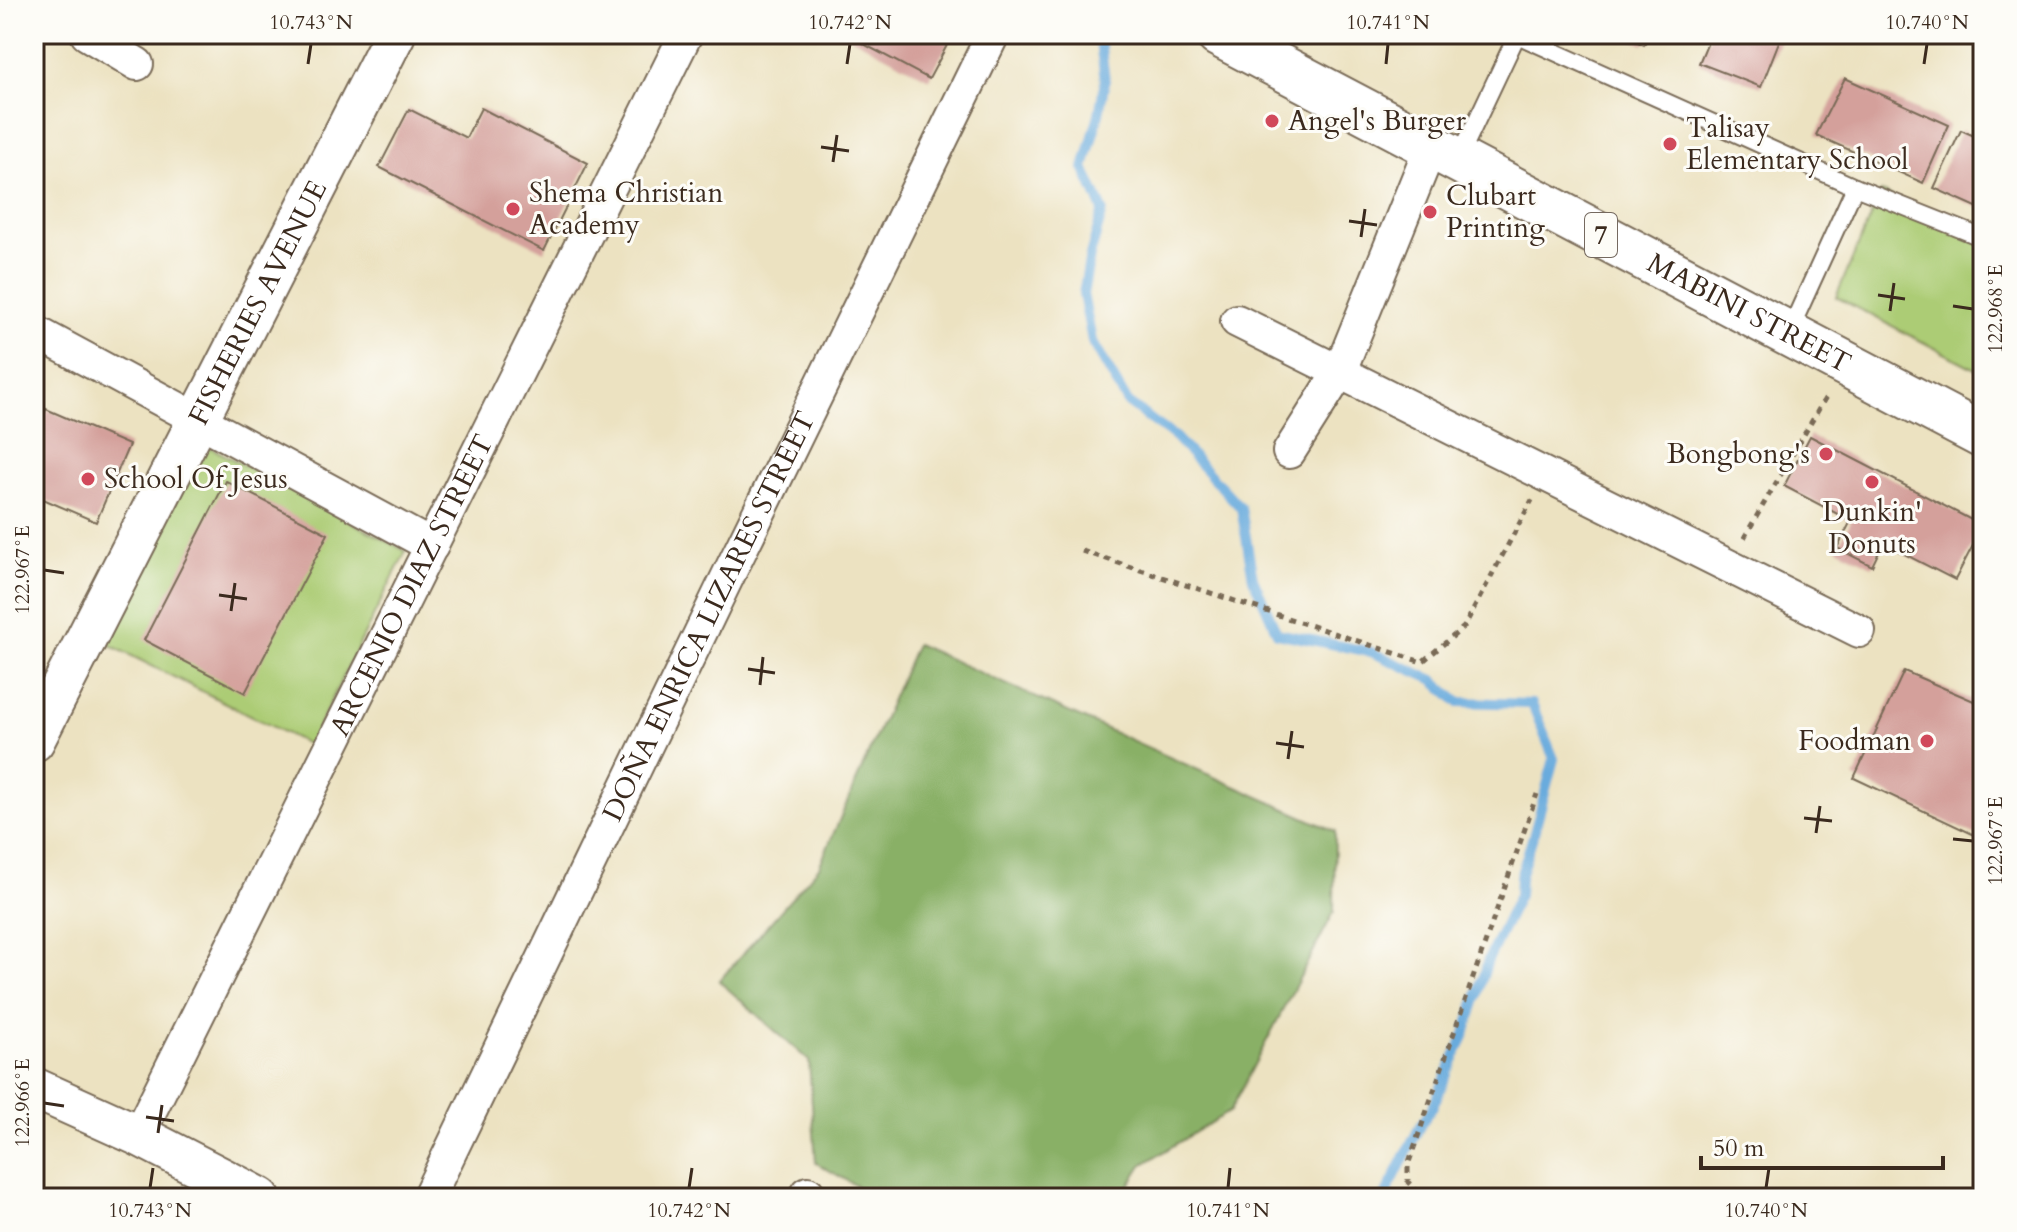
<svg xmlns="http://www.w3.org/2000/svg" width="2017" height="1232" font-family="Cardo,serif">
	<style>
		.green { fill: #accc74; stroke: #747b49; stroke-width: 2 }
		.forest { fill: #89b066; stroke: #626d42; stroke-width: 2 }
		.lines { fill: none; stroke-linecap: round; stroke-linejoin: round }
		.stream { stroke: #69abdd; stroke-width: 10 }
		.building { fill: #d4a09b }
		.service-casing { stroke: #796a57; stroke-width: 20 }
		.minor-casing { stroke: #796a57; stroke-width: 36 }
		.tertiary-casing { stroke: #796a57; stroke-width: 44 }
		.primary-casing { stroke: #796a57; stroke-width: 48 }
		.path { stroke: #796a57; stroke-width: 5; stroke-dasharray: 6 6; stroke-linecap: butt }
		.service { stroke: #fff; stroke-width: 16 }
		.minor { stroke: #fff; stroke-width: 32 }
		.tertiary { stroke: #fff; stroke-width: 40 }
		.primary { stroke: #fff; stroke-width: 44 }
		.ticks { fill: none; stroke: #3b2a1e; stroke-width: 3 }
		.poi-dot { fill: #d1495b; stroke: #fdfcf7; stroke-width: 3 }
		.labels { text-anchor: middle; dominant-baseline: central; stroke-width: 6; stroke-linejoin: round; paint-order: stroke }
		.shield { fill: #fdfcf7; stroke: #75695f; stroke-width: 2 }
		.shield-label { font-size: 26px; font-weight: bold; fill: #3b2a1e }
		.poi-label { font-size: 28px; fill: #3b2a1e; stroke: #fdfcf7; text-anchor: start }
		.street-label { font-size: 28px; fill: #3b2a1e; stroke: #fdfcf7 }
		.neatline { fill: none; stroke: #3b2a1e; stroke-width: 3 }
		.ticks-label { font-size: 20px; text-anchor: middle; fill: #3b2a1e }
	</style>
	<rect width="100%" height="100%" fill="#fdfcf7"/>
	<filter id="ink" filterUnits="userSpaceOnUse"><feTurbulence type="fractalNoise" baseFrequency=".0125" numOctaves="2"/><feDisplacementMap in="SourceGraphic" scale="16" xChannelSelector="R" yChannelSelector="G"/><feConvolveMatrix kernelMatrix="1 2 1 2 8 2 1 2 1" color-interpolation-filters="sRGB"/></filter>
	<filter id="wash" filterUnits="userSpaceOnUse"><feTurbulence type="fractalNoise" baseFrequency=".006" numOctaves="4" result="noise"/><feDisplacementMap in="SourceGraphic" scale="32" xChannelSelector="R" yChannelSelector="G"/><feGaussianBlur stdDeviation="1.8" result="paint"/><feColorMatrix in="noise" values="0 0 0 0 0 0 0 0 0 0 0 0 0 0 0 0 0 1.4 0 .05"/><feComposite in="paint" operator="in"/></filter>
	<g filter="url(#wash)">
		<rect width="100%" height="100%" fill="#ece2c1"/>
		<g class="green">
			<polygon points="1881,192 1983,235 1983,373 1836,297"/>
			<polygon points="204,444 406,551 309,745 104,642"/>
		</g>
		<polygon class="forest" points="916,644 1335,831 1334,912 1230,1111 1142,1165 1121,1198 878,1198 816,1163 809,1061 719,981 819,867"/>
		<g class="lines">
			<polyline class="stream" points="1099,34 1105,80 1099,114 1084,168 1103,210 1090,256 1083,294 1092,341 1128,403 1175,437 1241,508 1253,578 1277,633 1371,652 1434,680 1458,702 1532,704 1554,759 1534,833 1520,877 1519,895 1488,960 1465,1034 1432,1108 1421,1124 1384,1198"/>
		</g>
		<g id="blocks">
			<g class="building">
				<polygon points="845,34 953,34 929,79"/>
				<polygon points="1620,34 1649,34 1644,45"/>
				<polygon points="1711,34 1782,34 1761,87 1699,63"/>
				<polygon points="1845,78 1949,125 1923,183 1816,135"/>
				<polygon points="481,108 588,163 544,251 379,167 409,109 466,138"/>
				<polygon points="1961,130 1983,140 1983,210 1934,188"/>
				<polygon points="46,409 129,445 96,522 34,495 34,437"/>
				<polygon points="1810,436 1983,526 1955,580 1883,543 1872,566 1837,548 1851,521 1784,486"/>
				<polygon points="226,481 328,534 245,693 144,640"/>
				<polygon points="1904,671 1983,705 1983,839 1854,778"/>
			</g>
		</g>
	</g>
	<g filter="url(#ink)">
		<use href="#blocks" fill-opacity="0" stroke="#796a57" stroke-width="2"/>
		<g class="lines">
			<g class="service-casing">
				<g id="service">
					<polyline points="1515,34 1855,187 1983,238"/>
					<polyline points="1458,160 1517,35"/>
					<polyline points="1789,332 1855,187"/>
				</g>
			</g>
			<g class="minor-casing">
				<g id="minor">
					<polyline points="87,34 137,64"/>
					<polyline points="1237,321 1859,631"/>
					<polyline points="34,331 432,546"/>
					<polyline points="1289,452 1339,373 1431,146"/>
					<path id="s1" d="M138 1135 686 34"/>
					<path id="s2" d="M428 1198 724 584 993 34"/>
					<polyline points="805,1198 808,1193"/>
				</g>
			</g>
			<g class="tertiary-casing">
				<g id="tertiary">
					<path id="s3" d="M34 741 395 34"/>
					<polyline points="34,1088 138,1135 260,1198"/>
				</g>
			</g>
			<g class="primary-casing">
				<g id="primary">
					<path id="s4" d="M1218 34 1983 436"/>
				</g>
			</g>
			<g class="path">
				<polyline points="1744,538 1827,395"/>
				<polyline points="1082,551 1422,662 1464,627 1532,500"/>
				<polyline points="1429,1198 1419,1194 1408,1182 1408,1165 1537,794"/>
			</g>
			<use href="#service" class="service"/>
			<use href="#minor" class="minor"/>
			<use href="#tertiary" class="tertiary"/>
			<use href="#primary" class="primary"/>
		</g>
	</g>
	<path class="ticks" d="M308 64 311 44M847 64 850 44M1386 64 1388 44M1924 64 1927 44M821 147 849 151M833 162 837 135M1349 221 1377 225M1361 237 1365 209M1878 295 1905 299M1953 306 1973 309M1890 311 1894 283M44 570 64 573M219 595 247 599M231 611 235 583M748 669 775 673M760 685 763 657M1276 743 1304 747M1288 759 1292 731M1804 818 1832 821M1816 833 1820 806M1953 839 1973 841M44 1103 64 1106M146 1117 174 1121M158 1133 162 1105M150 1188 153 1168M689 1188 692 1168M1228 1188 1230 1168M1766 1188 1769 1168"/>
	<g class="poi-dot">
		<circle cx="1272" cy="121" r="8"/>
		<circle cx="1670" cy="144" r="8"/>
		<circle cx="513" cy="209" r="8"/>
		<circle cx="1430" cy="212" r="8"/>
		<circle cx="1826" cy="454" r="8"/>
		<circle cx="88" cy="479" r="8"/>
		<circle cx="1872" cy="482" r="8"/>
		<circle cx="1927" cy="741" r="8"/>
	</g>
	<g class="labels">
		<rect class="shield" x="1585" y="213" width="32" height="44" rx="6"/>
		<g class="shield-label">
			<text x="1601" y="235">7</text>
		</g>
		<g class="poi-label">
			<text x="1288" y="121">Angel's Burger</text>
			<text x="1686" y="128">Talisay<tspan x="1686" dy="32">Elementary School</tspan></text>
			<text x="529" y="193">Shema Christian<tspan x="529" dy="32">Academy</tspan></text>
			<text x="1446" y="196">Clubart<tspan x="1446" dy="32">Printing</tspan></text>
			<text x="1810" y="454" text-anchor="end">Bongbong's</text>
			<text x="104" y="479">School Of Jesus</text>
			<text x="1872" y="512" text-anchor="middle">Dunkin'<tspan x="1872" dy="32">Donuts</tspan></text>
			<text x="1911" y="741" text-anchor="end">Foodman</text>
		</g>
		<g class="street-label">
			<text stroke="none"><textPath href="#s3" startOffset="492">FISHERIES AVENUE</textPath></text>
			<text stroke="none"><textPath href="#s4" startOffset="600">MABINI STREET</textPath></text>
			<text stroke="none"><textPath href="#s1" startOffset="614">ARCENIO DIAZ STREET</textPath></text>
			<text stroke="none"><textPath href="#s2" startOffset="646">DOÑA ENRICA LIZARES STREET</textPath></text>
		</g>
	</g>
	<rect width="2017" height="1232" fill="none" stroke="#fdfcf7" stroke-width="88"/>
	<path d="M1701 1156v12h242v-12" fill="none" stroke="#3b2a1e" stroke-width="4"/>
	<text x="1713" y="1156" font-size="24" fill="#3b2a1e" stroke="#fdfcf7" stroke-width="6" paint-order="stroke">50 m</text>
	<rect x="44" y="44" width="1929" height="1144" class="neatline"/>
	<g class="ticks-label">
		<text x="311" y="29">10.743°N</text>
		<text x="850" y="29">10.742°N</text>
		<text x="1388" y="29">10.741°N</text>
		<text x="1927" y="29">10.740°N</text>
		<text transform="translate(1995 309) rotate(-90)" y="7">122.968°E</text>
		<text transform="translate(22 570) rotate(-90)" y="7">122.967°E</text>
		<text transform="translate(1995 841) rotate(-90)" y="7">122.967°E</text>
		<text transform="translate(22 1103) rotate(-90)" y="7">122.966°E</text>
		<text x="150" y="1217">10.743°N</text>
		<text x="689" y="1217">10.742°N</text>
		<text x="1228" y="1217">10.741°N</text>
		<text x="1766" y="1217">10.740°N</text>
	</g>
</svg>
